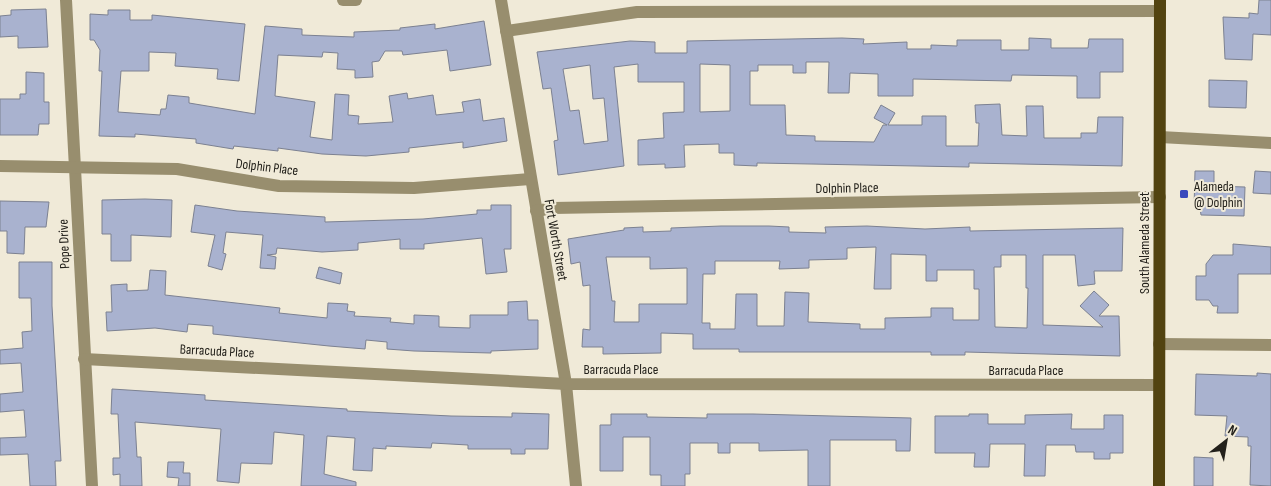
<svg xmlns="http://www.w3.org/2000/svg" width="1271" height="486" font-family="'Sofia Sans Condensed',sans-serif">
	<style>
		.building { fill: #a9b2cf; stroke: #7c8191; fill-rule: evenodd }
		.lines { fill: none; stroke-linecap: round; stroke-linejoin: round }
		.minor { stroke: #988e6e; stroke-width: 12 }
		.major { stroke: #524310; stroke-width: 12 }
		.poi-dot { fill: #3a49bc; stroke: #f0ead8; stroke-width: 2 }
		.labels { text-anchor: middle; dominant-baseline: central; stroke-width: 4; stroke-linejoin: round; paint-order: stroke }
		.street-label { font-size: 14px; fill: #23211b; stroke: #f0ead8 }
		.poi-label { font-size: 14px; fill: #23211b; stroke: #f0ead8; text-anchor: start }
	</style>
	<rect width="100%" height="100%" fill="#f0ead8"/>
	<g class="building">
		<polygon points="1259,0 1271,0 1271,35 1253,34 1252,60 1225,59 1223,17 1249,18 1249,13 1258,14"/>
		<polygon points="46,9 48,47 18,48 18,36 0,37 0,16 11,15 11,10"/>
		<polygon points="108,10 130,10 130,20 152,20 152,15 245,24 239,81 217,79 218,69 175,66 176,53 149,52 149,71 121,71 118,112 160,115 161,109 166,109 168,95 189,97 189,103 255,114 265,26 302,29 302,35 354,37 354,32 400,30 400,28 435,24 435,29 484,21 491,65 450,71 447,50 403,55 402,51 385,51 379,61 372,62 373,77 355,78 355,70 337,69 338,53 323,52 322,57 278,55 275,96 315,102 310,137 332,140 335,94 349,95 348,115 359,116 358,124 393,122 389,96 407,93 408,99 433,95 436,115 464,112 462,102 480,99 483,121 504,118 507,141 463,148 463,142 409,148 409,152 366,156 322,154 278,148 278,151 234,146 233,149 196,143 196,139 135,134 135,137 99,136 102,71 99,71 100,50 94,40 90,40 90,14 108,15"/>
		<path d="M1029 38 1051 39V48H1088L1089 39H1123V72H1100V98H1077V76L1012 75 1011 81 913 79V96H878V74L850 73 849 93H828L829 62H806V73H793V65H758V71H750V105H785L786 135 815 136V141L874 142 883 125H887L874 118 881 105 895 113 888 125H922V116H946V146H978L979 123H976L975 105 1000 104 1002 135 1027 136 1026 106H1043L1044 138H1081V133H1097L1098 117H1123L1122 166 969 163V167L757 163V166L734 165V153H719V144L684 145 685 167 665 168V164L638 165V140L664 138 663 113 684 112V82H638V64L614 67 624 166 558 175 554 141 558 140 551 88 543 89 537 52 630 41 655 42V53H687V41L842 38 864 39 863 44 907 42V49H931V45L957 46V40H1001V50H1029ZM700 64 730 65V111L700 112ZM590 65 593 99 604 98 608 141 584 144 579 110 570 111 563 69Z"/>
		<polygon points="26,72 44,73 44,102 49,102 49,124 39,124 38,135 0,135 0,99 20,99 20,94 26,94"/>
		<polygon points="1209,80 1247,81 1246,108 1209,107"/>
		<polygon points="1195,171 1214,171 1214,186 1245,187 1244,216 1201,215 1200,208 1194,208"/>
		<polygon points="1255,171 1271,172 1271,194 1253,193"/>
		<polygon points="145,199 172,200 171,237 131,235 131,261 111,261 111,234 102,234 102,200"/>
		<polygon points="0,201 49,202 46,227 25,227 24,254 7,253 7,231 0,231"/>
		<polygon points="195,205 237,211 325,217 325,222 423,219 477,214 477,210 491,210 491,205 511,205 511,249 504,249 507,272 486,274 482,238 424,244 424,249 400,249 400,239 358,243 358,250 322,252 277,248 276,254 267,255 276,257 275,269 260,268 263,235 226,232 223,253 226,254 222,270 208,266 215,235 191,232"/>
		<path d="M721 226H769L789 227V232L826 233 825 227 867 226 925 229 970 227V231L1123 228 1122 271H1094L1095 284 1078 286 1075 255H1043V325L1103 327 1080 306 1094 291 1109 305 1099 316H1119L1120 356 965 352V355H931V352H739V349H693V334L661 333V353L603 354V347H582L583 329 590 330V285L583 286 580 262 571 264 568 239 624 230V228L643 227V232L671 231V228ZM876 247 874 289H891V254L926 255V281H937V270H974V289H979V320H953V308H931V317L885 318V329H860V324L808 322 809 293 785 292 784 326H757V294H736L735 329H710V323H702L703 274H715V261H780L779 269 809 268V260L847 259V248ZM1001 255H1026V288H1028L1027 328 995 327 994 267H1001ZM606 257H650V269L687 268V304H639V322H614L615 301H612Z"/>
		<polygon points="1233,244 1271,247 1271,274 1238,274 1238,313 1217,313 1218,306 1213,306 1209,300 1196,300 1196,276 1206,276 1206,264 1213,255 1233,255"/>
		<polygon points="19,262 52,262 52,306 61,461 55,461 56,486 30,486 28,454 0,455 0,438 26,437 24,410 0,412 0,394 23,392 21,363 0,364 0,350 23,348 22,332 32,331 31,298 19,298"/>
		<polygon points="319,267 342,273 340,284 316,278"/>
		<polygon points="150,270 166,271 165,295 280,308 279,313 327,318 328,303 348,304 347,311 355,312 354,316 391,318 390,322 414,324 414,315 439,316 439,327 470,328 470,315 508,315 508,302 527,301 528,320 538,320 538,349 491,351 491,353 414,351 387,349 387,342 366,340 365,349 329,346 213,334 213,326 188,324 187,332 155,328 107,331 106,312 112,312 111,285 127,284 127,291 148,290"/>
		<polygon points="1257,373 1271,374 1271,486 1250,485 1251,446 1248,446 1248,437 1225,436 1227,416 1195,415 1196,374 1257,376"/>
		<polygon points="112,389 205,395 205,400 347,409 347,411 451,416 512,417 512,413 549,414 548,449 525,449 525,454 511,454 511,449 468,449 468,445 432,443 431,448 386,446 386,449 373,448 372,471 353,470 355,438 327,436 324,474 356,482 356,486 301,486 304,435 274,432 272,464 241,463 239,483 217,481 221,429 135,422 137,457 141,457 142,486 120,486 120,474 113,475 113,458 120,458 118,414 111,414"/>
		<polygon points="611,414 647,414 647,417 707,418 707,414 753,414 911,418 910,451 896,451 896,440 830,440 830,486 808,486 808,450 759,451 759,443 730,443 730,453 718,453 718,443 690,443 690,474 685,474 685,486 661,486 661,475 650,475 650,437 623,437 623,471 600,471 600,425 611,425"/>
		<polygon points="969,414 988,414 988,424 1025,424 1025,415 1072,414 1071,429 1104,429 1104,415 1123,415 1123,453 1110,453 1110,459 1094,459 1094,452 1076,452 1075,445 1046,445 1045,476 1024,476 1025,444 990,444 989,467 974,467 975,453 935,453 935,416 969,416"/>
		<polygon points="1194,457 1213,458 1213,486 1194,486"/>
		<polygon points="168,462 184,462 183,473 190,473 190,486 178,486 179,478 167,477"/>
	</g>
	<g class="lines">
		<g class="minor">
			<polyline points="66,0 92,486"/>
			<polyline points="343,0 356,0"/>
			<polyline points="501,0 566,384 576,486"/>
			<polyline points="506,31 637,12 1160,11"/>
			<polyline points="1160,137 1271,143"/>
			<polyline points="0,166 177,169 279,186 414,188 530,179"/>
			<polyline points="536,211 553,208 1160,197"/>
			<polyline points="1159,344 1271,345"/>
			<polyline points="84,359 566,384 1159,385"/>
		</g>
		<polyline class="major" points="1159,486 1160,0"/>
	</g>
	<rect class="poi-dot" x="1179" y="189" width="10" height="10" rx="2.5"/>
	<g class="labels">
		<g class="street-label">
			<text transform="translate(267 167) rotate(7)">Dolphin Place</text>
			<text transform="translate(847 188) rotate(-1)">Dolphin Place</text>
			<text transform="translate(556 240) rotate(80)">Fort Worth Street</text>
			<text transform="translate(1144 243) rotate(-90)">South Alameda Street</text>
			<text transform="translate(64 244) rotate(-92)">Pope Drive</text>
			<text transform="translate(217 351) rotate(3)">Barracuda Place</text>
			<text x="621" y="369">Barracuda Place</text>
			<text x="1026" y="370">Barracuda Place</text>
		</g>
		<g class="poi-label">
			<text x="1194" y="186">Alameda<tspan x="1194" dy="16">@ Dolphin</tspan></text>
		</g>
	</g>
	<g transform="translate(1226 441) rotate(31)" stroke="#f0ead8" stroke-width="4" paint-order="stroke">
	<path d="M0-4L9 19L0 12L-9 19Z" fill="#23211b"/>
	<text y="-8" font-size="14" font-weight="bold" text-anchor="middle" fill="#23211b">N</text>
	</g>
</svg>
